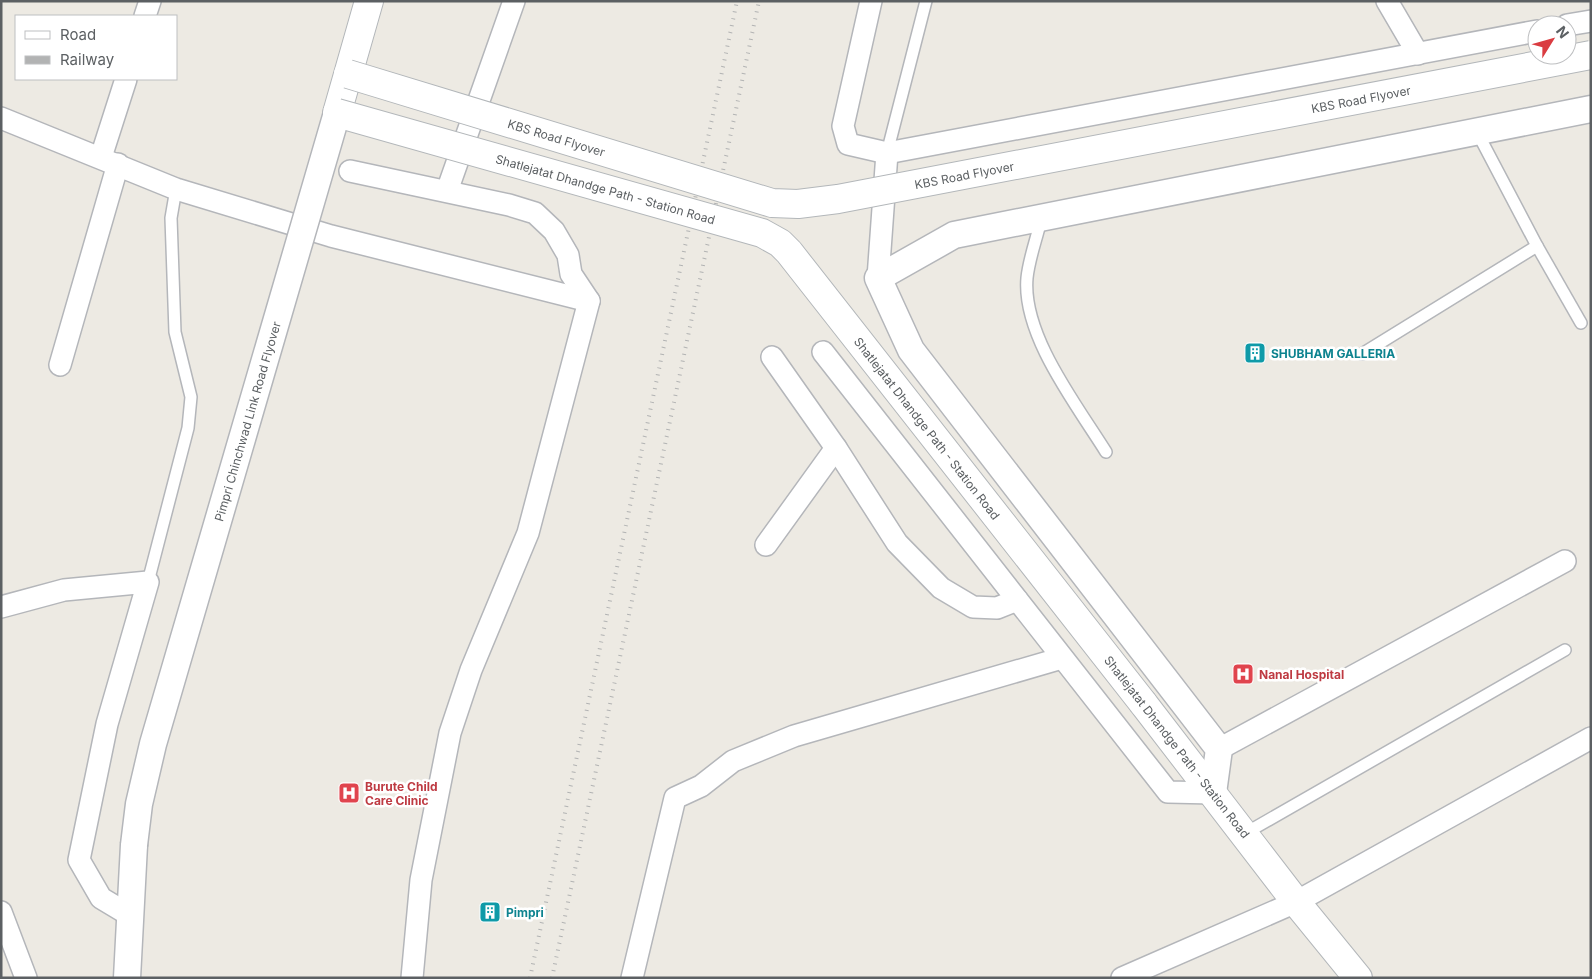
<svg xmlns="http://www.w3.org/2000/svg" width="1592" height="979" font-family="Inter,sans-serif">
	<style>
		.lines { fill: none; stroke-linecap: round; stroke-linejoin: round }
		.service-casing { stroke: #b4b6ba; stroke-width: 14 }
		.minor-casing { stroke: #b4b6ba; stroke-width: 24 }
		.tertiary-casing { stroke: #b4b6ba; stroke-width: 29 }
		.secondary-casing { stroke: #b3b7ba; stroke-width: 30 }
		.service { stroke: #fff; stroke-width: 11 }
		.minor { stroke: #fff; stroke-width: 21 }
		.tertiary { stroke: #fff; stroke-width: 26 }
		.secondary { stroke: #fff; stroke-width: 28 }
		.rail { stroke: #b2b3b3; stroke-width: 4; stroke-dasharray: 1 6; stroke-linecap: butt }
		.tertiary-bridge-casing { stroke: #b4b6ba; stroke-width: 29; stroke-linecap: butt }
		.secondary-bridge-casing { stroke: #b3b7ba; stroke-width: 30; stroke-linecap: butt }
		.tertiary-bridge { stroke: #fff; stroke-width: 26 }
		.secondary-bridge { stroke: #fff; stroke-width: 28 }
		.labels { text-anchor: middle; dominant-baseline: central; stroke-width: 5; stroke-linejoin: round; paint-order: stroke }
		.street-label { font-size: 12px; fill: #5c6063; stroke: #fff }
		.culture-label { font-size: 12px; font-weight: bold; fill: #0d838f; stroke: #fff; text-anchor: start }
		.health-label { font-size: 12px; font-weight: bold; fill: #be3a42; stroke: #fff; text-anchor: start }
	</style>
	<rect width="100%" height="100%" fill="#edeae3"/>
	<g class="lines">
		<g class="service-casing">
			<g id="service">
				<polyline points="887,153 926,1"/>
				<path d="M1041 219C1037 238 1029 258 1027 278 1022 335 1076 404 1106 452"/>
				<polyline points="1537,246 1581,323"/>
				<polyline points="1362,354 1537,246 1477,132"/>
				<polyline points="148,582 188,428 191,397 175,332 171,218 176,189"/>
				<polyline points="1244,834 1565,650"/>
			</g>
		</g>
		<g class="minor-casing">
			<g id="minor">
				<polyline points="871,1 843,126 848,144 887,153 1537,31"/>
				<polyline points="1387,1 1418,54"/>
				<polyline points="145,16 150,1"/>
				<polyline points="1567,25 1591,21"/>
				<polyline points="1,118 176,189 331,236 589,301"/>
				<polyline points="101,157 126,79"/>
				<polyline points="350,171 509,205 535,213 554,231 568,255 571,274 589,301 528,533 471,670 450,733 421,880 412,978"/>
				<polyline points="447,191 514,1"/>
				<polyline points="878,278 887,153"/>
				<polyline points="823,352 1168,792 1213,793"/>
				<polyline points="772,357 836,448 897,543 941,588 973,607 997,608 1017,600"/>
				<polyline points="60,365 118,164"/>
				<polyline points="766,545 836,448"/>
				<polyline points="1,607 64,590 148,582 107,724 79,860 101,898 131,916"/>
				<polyline points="1219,749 1565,561"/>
				<polyline points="1,912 26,978"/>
				<polyline points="632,978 675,798 701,786 733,761 794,736 1062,658"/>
				<polyline points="1122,978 1296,902 1591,738"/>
			</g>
		</g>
		<g class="tertiary-casing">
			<g id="tertiary">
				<polyline points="1213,793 1219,749 911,350 878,278 954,235 1591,109"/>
				<polyline points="127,978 134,845"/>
			</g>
		</g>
		<g class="secondary-casing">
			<g id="secondary">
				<polyline points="337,113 369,1"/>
				<polyline points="1143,703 1296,902 1358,978"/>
			</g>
		</g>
		<use href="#service" class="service"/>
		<use href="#minor" class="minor"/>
		<use href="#tertiary" class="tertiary"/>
		<use href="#secondary" class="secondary"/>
		<g class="rail">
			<polyline points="530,978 737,1"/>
			<polyline points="552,978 759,1"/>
		</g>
		<g class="tertiary-bridge-casing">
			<g id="tertiary-bridge">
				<path id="s1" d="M134 845 139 804 153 744 337 113"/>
			</g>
		</g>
		<g class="secondary-bridge-casing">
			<g id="secondary-bridge">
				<path id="s2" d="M348 74 772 203 798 204 838 199 1591 55"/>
				<path id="s3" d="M337 113 762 233 780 243 789 252 1143 703"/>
			</g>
		</g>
		<use href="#tertiary-bridge" class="tertiary-bridge"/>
		<use href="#secondary-bridge" class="secondary-bridge"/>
	</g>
	<defs>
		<g id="building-square" transform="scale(1.125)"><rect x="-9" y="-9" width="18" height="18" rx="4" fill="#0f9aa8" stroke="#fff"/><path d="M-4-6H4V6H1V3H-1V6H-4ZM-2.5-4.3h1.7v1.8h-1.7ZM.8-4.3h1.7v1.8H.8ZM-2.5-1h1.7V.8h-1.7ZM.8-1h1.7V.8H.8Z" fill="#fff"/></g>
		<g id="hospital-square" transform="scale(1.125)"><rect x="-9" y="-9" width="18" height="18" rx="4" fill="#e0444e" stroke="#fff"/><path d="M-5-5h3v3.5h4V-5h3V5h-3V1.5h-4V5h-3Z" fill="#fff"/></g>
	</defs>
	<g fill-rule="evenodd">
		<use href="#building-square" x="1255" y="353"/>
		<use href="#hospital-square" x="1243" y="674"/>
		<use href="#hospital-square" x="349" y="793"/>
		<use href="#building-square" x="490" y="912"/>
	</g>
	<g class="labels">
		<g class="street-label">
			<text stroke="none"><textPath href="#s2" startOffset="1042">KBS Road Flyover</textPath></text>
			<text stroke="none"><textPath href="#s2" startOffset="218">KBS Road Flyover</textPath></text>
			<text stroke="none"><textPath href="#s2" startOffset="638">KBS Road Flyover</textPath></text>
			<text stroke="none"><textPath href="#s3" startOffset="279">Shatlejatat Dhandge Path - Station Road</textPath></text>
			<text stroke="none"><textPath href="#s1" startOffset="439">Pimpri Chinchwad Link Road Flyover</textPath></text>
			<text stroke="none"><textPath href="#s3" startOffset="699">Shatlejatat Dhandge Path - Station Road</textPath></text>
			<text transform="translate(1177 747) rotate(52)">Shatlejatat Dhandge Path - Station Road</text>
		</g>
		<g class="culture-label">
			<text x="1271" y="353">SHUBHAM GALLERIA</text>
			<text x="506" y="912">Pimpri</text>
		</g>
		<g class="health-label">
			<text x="1259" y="674">Nanal Hospital</text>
			<text x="365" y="786">Burute Child<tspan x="365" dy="14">Care Clinic</tspan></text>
		</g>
	</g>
	<rect width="1592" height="979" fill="none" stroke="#5c6063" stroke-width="5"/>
	<rect x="15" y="15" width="162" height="65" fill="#ffffff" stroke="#bebfc1"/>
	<rect x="25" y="31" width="25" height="8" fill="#ffffff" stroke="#bebfc1"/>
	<text x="60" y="40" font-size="15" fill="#5c6063">Road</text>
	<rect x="25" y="56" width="25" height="8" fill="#b2b3b3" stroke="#bebfc1"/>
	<text x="60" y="65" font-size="15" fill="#5c6063">Railway</text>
	<g transform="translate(1552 40) rotate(53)"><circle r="24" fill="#ffffff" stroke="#bebfc1"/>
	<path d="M0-4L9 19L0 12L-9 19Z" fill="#da3c41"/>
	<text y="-8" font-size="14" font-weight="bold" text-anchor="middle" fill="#5c6063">N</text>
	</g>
</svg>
